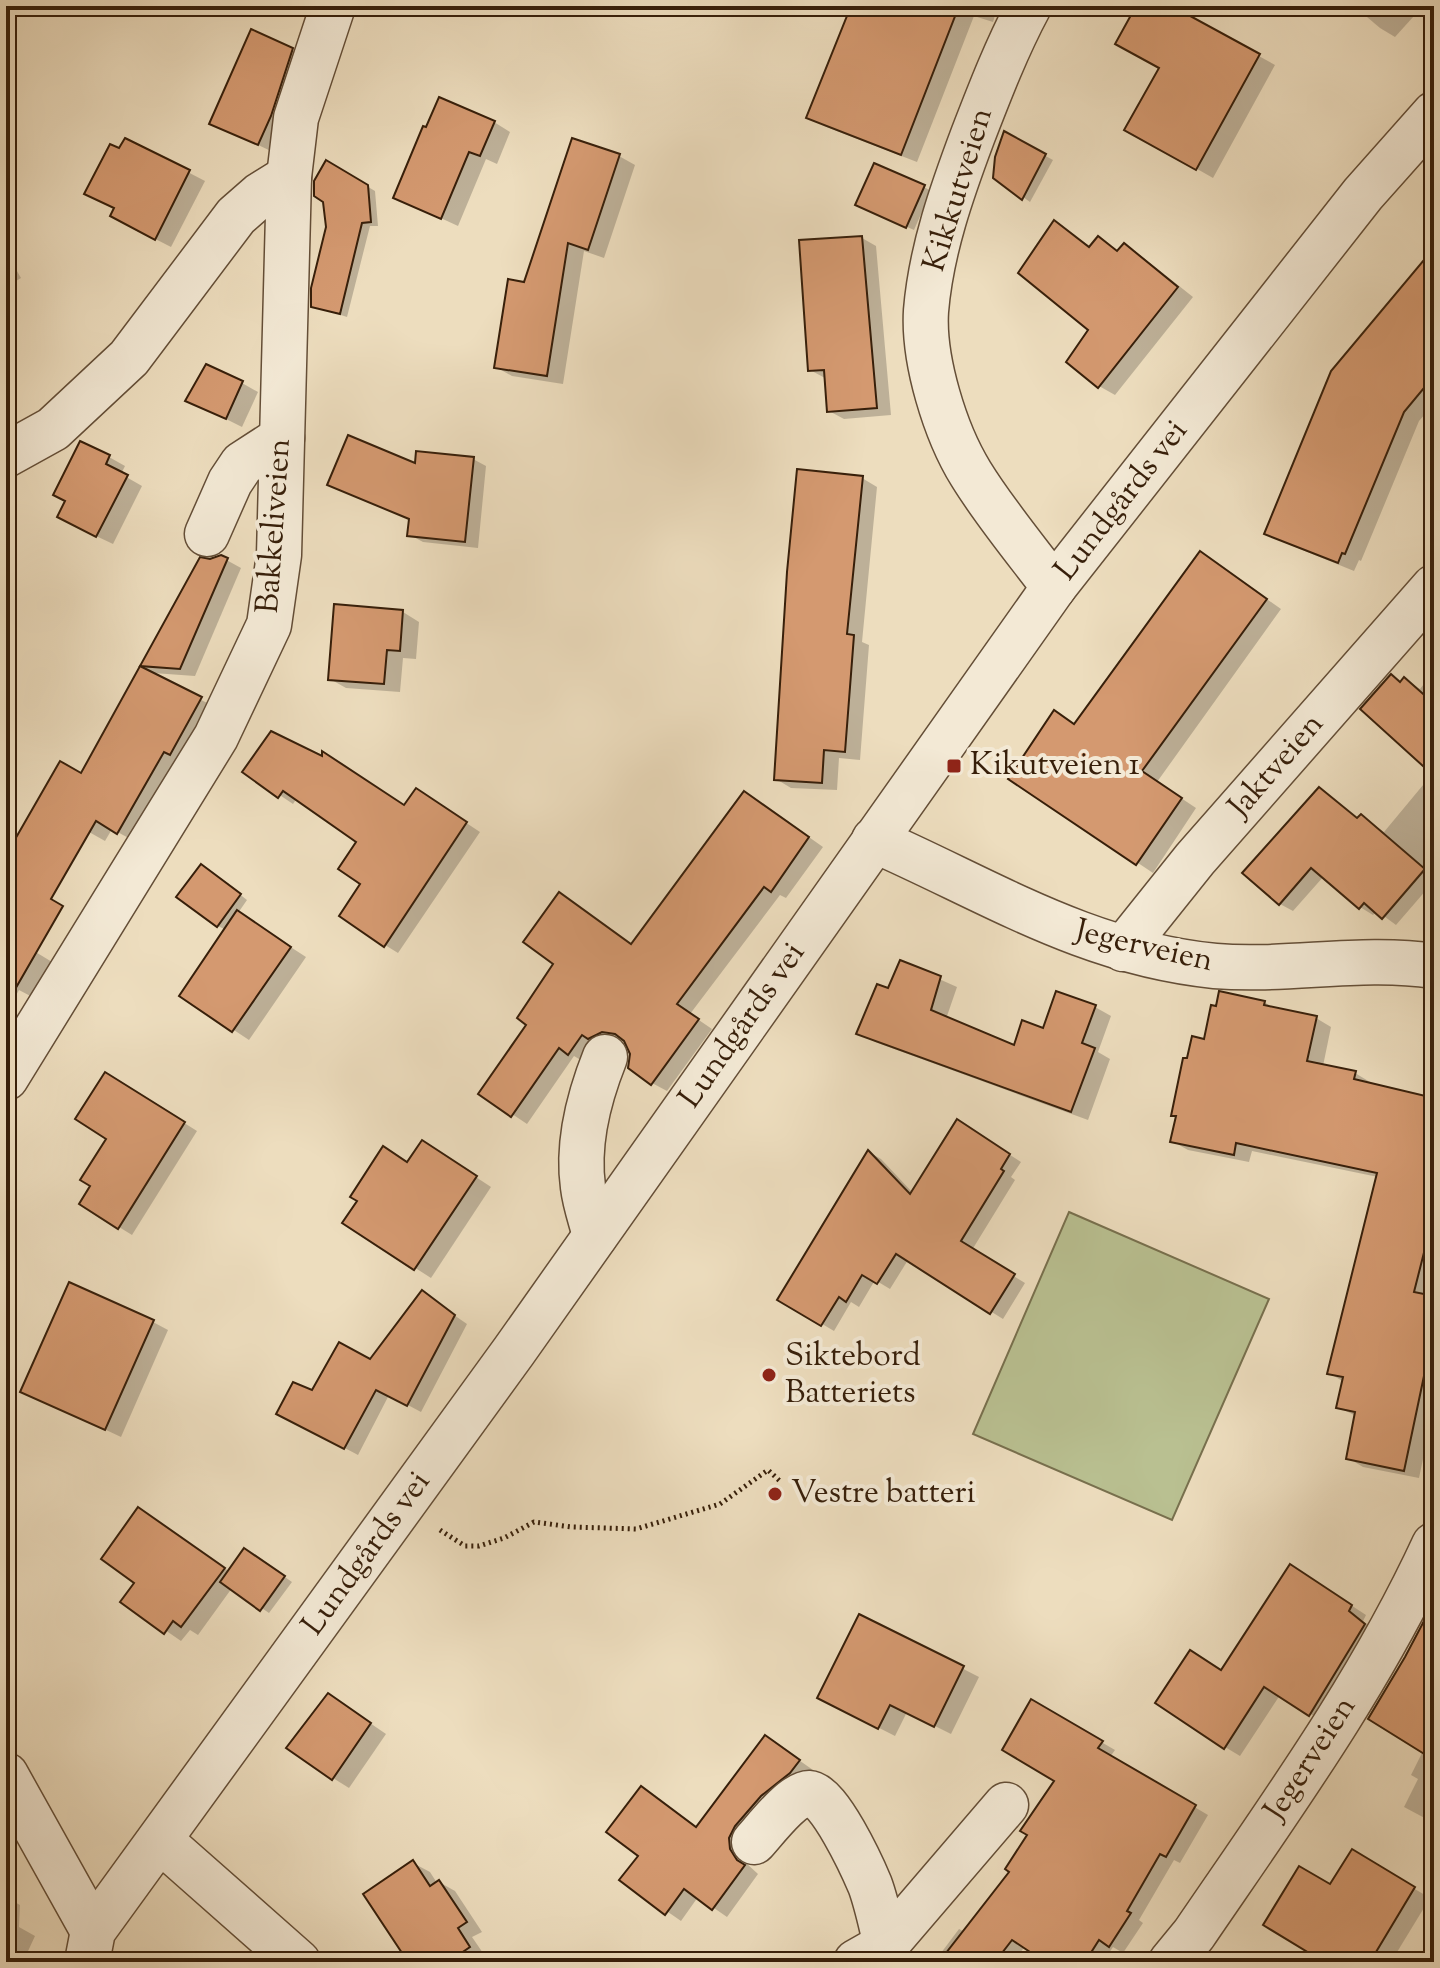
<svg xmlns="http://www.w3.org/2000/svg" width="1440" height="1968" font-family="'Sorts Mill Goudy',serif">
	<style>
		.green { fill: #b9c091; stroke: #78704e; stroke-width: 2 }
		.shadow { fill: #0003 }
		.building { fill: #d49970; stroke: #371f0a; stroke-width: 2 }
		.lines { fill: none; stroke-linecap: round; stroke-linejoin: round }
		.minor-casing { stroke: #644e37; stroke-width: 47 }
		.path { stroke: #371f0a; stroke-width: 5; stroke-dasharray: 2 4; stroke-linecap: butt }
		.minor { stroke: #f3e9d5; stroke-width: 44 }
		.poi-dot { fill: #8f2418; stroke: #f3e9d5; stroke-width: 3 }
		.labels { text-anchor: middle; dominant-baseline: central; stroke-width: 8; stroke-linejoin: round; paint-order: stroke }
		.street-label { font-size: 32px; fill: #371f0a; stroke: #f3e9d5 }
		.poi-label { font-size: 32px; fill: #371f0a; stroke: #f3e9d5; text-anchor: start }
	</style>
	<rect width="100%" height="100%" fill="#edddbe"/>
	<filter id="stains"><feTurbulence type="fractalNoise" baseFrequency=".0025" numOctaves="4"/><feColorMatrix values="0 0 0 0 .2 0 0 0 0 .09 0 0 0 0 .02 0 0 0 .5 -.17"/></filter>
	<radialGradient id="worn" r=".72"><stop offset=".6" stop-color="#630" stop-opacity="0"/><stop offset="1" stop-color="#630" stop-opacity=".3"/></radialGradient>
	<polygon class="green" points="1069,1212 1269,1299 1172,1520 973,1434"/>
	<g class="shadow">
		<polygon points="879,6 998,6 993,22 974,16 917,162 824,126 809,117"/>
		<polygon points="1138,6 1168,6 1275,65 1213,178 1127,129 1161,68"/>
		<polygon points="1354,6 1423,6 1395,37 1380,28"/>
		<polygon points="292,50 308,59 275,153 212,123"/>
		<polygon points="494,122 510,132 497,164 486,159 458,226 395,197"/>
		<polygon points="1005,134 1053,160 1030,202 995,177"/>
		<polygon points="126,140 205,181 171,247 128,225 116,209 120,151"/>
		<polygon points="619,156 635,165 604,258 584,251 563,384 512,376 496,367 526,284"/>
		<polygon points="336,168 375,191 378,226 370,226 347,317 313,306 328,227"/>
		<polygon points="924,187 931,191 914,230 865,208"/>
		<polygon points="1055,223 1091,247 1098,238 1119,251 1124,245 1140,255 1193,297 1115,395 1099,386 1090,329"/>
		<polygon points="862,238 876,246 891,415 844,419 829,411 825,378 810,370"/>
		<polygon points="1434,251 1434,404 1419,421 1361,561 1359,560 1354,571 1283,542 1267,533"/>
		<polygon points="6,252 21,278 6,287"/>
		<polygon points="6,327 17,334 6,352"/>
		<polygon points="242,383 258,392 242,427 188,400"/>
		<polygon points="109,457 125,466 121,474 142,486 113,544 75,526"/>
		<polygon points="473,459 486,466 478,548 423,542 410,535 411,520 329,484 417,466"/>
		<polygon points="862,478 877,487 862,642 869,645 860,760 839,758 837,790 791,788 776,779"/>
		<polygon points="6,548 15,569 6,580"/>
		<polygon points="1201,553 1281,609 1157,782 1196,808 1153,873 1011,778 1075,725"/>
		<polygon points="221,557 241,568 195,676 153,673 142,665 211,561"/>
		<polygon points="403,612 419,622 416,659 403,658 400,692 346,688 330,679"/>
		<polygon points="140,669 217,708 134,841 112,829 105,841 89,832 81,776"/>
		<polygon points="1434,671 1434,881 1396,925 1377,911 1373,915 1360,907 1324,876 1293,911 1280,904 1319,789 1359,819 1361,816 1384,832 1433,773 1391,677 1402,683 1405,679 1420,689"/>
		<polygon points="244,771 406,807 430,799 480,832 398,953 385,945 363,884 358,842 297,798 293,804"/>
		<polygon points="759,802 823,847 786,898 780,895 690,1014 712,1029 667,1091 652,1083 626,1041 618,1040 584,1062 574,1056 527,1124 481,1093 529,1024 555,963 560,895 632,945"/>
		<polygon points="209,870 247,900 238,913 306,957 249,1040 181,995 226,930 218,926"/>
		<polygon points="6,934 57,965 36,999 19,990 7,1012"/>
		<polygon points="901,962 957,987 946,1019 1015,1047 1095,1007 1111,1016 1098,1052 1110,1059 1088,1120 875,1042 859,1033 890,991"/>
		<polygon points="1264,1002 1276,1009 1316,1018 1331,1027 1323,1066 1355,1073 1370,1082 1370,1085 1427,1098 1434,1073 1434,1282 1430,1297 1434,1298 1434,1407 1419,1478 1363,1467 1348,1458 1356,1416 1338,1407 1344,1382 1329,1373 1378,1177 1252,1151 1249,1162 1188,1150 1172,1141 1205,1041"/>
		<polygon points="119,1082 197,1131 132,1235 119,1227 93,1186 109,1138"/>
		<polygon points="969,1129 1021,1162 1011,1177 1015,1180 972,1250 1025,1283 1003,1319 908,1260 890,1289 875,1280 859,1307 851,1302 834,1331 780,1299 869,1152 881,1159 913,1193"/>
		<polygon points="438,1152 491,1187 431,1278 345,1223 408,1164"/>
		<polygon points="422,1293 467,1324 421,1412 389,1395 358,1455 292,1420 313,1393 371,1362"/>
		<polygon points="153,1322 168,1330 121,1437 23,1391"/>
		<polygon points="139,1509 230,1572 252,1554 292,1582 269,1613 232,1588 198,1635 190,1630 181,1641 123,1601 137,1582"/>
		<polygon points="6,1537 17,1546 6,1559"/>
		<polygon points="1305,1575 1366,1615 1363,1621 1379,1634 1325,1723 1280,1695 1240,1756 1225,1747 1222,1672"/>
		<polygon points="860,1616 979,1677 951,1734 907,1712 895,1736 836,1706"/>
		<polygon points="1434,1621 1434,1823 1404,1807 1418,1779 1411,1775 1423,1751"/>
		<polygon points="329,1695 386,1734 349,1788 333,1778"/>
		<polygon points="1032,1702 1115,1750 1110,1757 1208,1815 1180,1863 1174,1860 1139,1920 1143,1923 1123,1953 1113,1947 1103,1962 1049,1962 1025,1946 1014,1962 943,1962 947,1957 941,1953 959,1929 965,1932 1012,1872 1057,1780"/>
		<polygon points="766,1737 813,1770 743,1847 745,1862 758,1874 727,1917 698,1897 681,1921 622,1880 640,1855 641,1788 698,1828"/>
		<polygon points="6,1824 16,1844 6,1849"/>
		<polygon points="1352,1852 1430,1898 1391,1962 1328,1962 1331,1886"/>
		<polygon points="413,1863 430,1872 437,1883 439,1882 455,1891 482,1932 472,1937 485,1956 477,1962 411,1962"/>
		<polygon points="6,1897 20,1905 19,1927 35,1936 23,1962 6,1962"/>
	</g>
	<g class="building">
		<polygon points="851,6 959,6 901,155 806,118"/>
		<polygon points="1136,6 1172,6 1260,54 1196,170 1124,130 1159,68 1115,44"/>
		<polygon points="251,29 293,48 271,116 258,145 209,124"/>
		<polygon points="439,97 495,121 480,156 469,152 441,219 393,198 423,126 426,127"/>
		<polygon points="1004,131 1046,154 1022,200 993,178 995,157"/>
		<polygon points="125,138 190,170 155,240 110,216 114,208 84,194 110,144 119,148"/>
		<polygon points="572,138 620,154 588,250 568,243 547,376 494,368 508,279 524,282"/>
		<polygon points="326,160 368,185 371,222 362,223 340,314 311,307 311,288 326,227 323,202 314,196 314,181"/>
		<polygon points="874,163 925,185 906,228 855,205"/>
		<polygon points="1054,220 1089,247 1098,236 1117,251 1124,243 1178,287 1098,388 1066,362 1088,330 1018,273"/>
		<polygon points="862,236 877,408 827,412 824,370 808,371 799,240"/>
		<polygon points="1434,248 1434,376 1404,412 1345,554 1342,553 1338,563 1264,534 1331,371"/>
		<polygon points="206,364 243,381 226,419 185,401"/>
		<polygon points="348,435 415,463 416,451 474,457 465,542 407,536 409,519 327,485"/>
		<polygon points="80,441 110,455 106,464 128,475 96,537 57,517 65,501 53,495"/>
		<polygon points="797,469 863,476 847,634 854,635 845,752 824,750 822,783 774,780 787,572"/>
		<polygon points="1200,551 1267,599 1142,771 1182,798 1136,865 1008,779 1054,710 1074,724"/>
		<polygon points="221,555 228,558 180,669 140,666 200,557 210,559"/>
		<polygon points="334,604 403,610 400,651 387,650 384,684 328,680"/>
		<polygon points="140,666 202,697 170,755 164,752 117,834 96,821 51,899 63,906 6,1005 6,855 60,761 81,773"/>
		<polygon points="1391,674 1400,682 1404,677 1430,700 1426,705 1434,713 1434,776 1360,709"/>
		<polygon points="271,731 322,756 322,751 404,805 416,788 467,822 384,947 339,916 360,884 338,869 356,842 283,791 278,798 242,772"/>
		<polygon points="1319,787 1357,818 1361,814 1425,869 1382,919 1364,903 1359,909 1311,868 1279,905 1242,873"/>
		<polygon points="744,791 809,837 771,892 764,887 677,1004 699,1019 651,1085 628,1068 630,1054 624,1041 615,1034 602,1032 588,1039 582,1035 568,1055 559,1048 511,1117 478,1094 526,1025 517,1018 553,964 523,942 559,892 631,944"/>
		<polygon points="201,864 241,894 217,927 176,897"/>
		<polygon points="237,910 291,947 232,1032 179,996"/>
		<polygon points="900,960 941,976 931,1010 1014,1045 1022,1020 1043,1028 1056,991 1096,1005 1082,1043 1095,1048 1071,1112 856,1034 877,984 888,988"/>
		<polygon points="1219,991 1265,1001 1264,1005 1317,1016 1307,1061 1356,1071 1354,1079 1434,1098 1434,1213 1414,1292 1434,1296 1434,1358 1428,1357 1404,1471 1346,1459 1355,1412 1336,1408 1343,1377 1327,1374 1377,1173 1236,1143 1234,1155 1170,1142 1176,1116 1171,1116 1183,1058 1187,1058 1192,1036 1204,1039 1211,1005 1216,1006"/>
		<polygon points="105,1072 185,1122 118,1229 79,1204 90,1186 80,1180 106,1139 75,1119"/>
		<polygon points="957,1119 1010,1154 1001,1169 1004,1171 961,1241 1015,1274 990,1314 896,1254 877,1284 862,1275 846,1302 839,1297 821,1326 777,1300 868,1150 910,1194"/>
		<polygon points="422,1140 477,1176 414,1270 342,1223 357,1201 350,1197 383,1146 407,1162"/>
		<polygon points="69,1282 154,1320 105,1430 20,1392"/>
		<polygon points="422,1290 455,1315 407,1406 376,1390 344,1449 276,1414 293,1382 312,1390 339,1342 370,1359"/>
		<polygon points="138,1507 225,1568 181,1627 173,1621 164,1634 120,1602 134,1583 101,1559"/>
		<polygon points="244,1548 285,1576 260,1611 220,1582"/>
		<polygon points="1290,1564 1352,1605 1349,1611 1365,1624 1309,1716 1264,1687 1224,1749 1155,1703 1190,1650 1221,1670"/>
		<polygon points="1434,1602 1434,1760 1368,1719 1405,1657"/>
		<polygon points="859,1614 964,1666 934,1727 890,1705 878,1729 817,1698"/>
		<polygon points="328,1693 371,1723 332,1780 286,1748"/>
		<polygon points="1031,1699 1103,1741 1098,1748 1196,1805 1166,1857 1160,1854 1127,1911 1131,1913 1109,1947 1099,1940 1085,1962 1045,1962 1012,1940 995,1962 939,1962 1009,1872 1005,1869 1027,1835 1020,1831 1054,1781 1002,1750"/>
		<polygon points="765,1735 800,1760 790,1773 761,1796 735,1826 729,1838 730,1849 737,1860 745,1865 712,1910 684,1889 665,1915 619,1880 638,1856 606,1832 641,1786 696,1827"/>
		<polygon points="1352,1849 1415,1887 1370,1962 1324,1962 1263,1925 1299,1866 1330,1884"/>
		<polygon points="413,1860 430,1886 439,1880 467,1922 458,1928 470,1947 448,1962 408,1962 363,1894"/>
	</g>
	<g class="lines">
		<g class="minor-casing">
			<g id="minor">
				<path d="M1029 6C1007 47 990 91 973 135 952 191 931 250 926 311 923 360 945 432 971 474 995 513 1026 550 1054 587"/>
				<polyline points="6,455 53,429 129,358 236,216 260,195 289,177"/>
				<polyline points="207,534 230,482 242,464 282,438"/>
				<path d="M874 840C990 891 1085 953 1215 966 1288 972 1362 955 1434 966"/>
				<polyline points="1123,949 1195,859 1434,587"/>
				<polyline points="6,1078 216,737 269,625 279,555 289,177 296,118 333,6"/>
				<path d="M595 1236C591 1220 585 1204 583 1187 577 1144 589 1097 605 1057"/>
				<polyline points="6,1775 93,1931"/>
				<polyline points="161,1841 298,1962"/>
				<path d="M754 1842C765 1830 793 1793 809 1793 829 1794 862 1866 870 1885 877 1904 881 1925 886 1945"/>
				<polyline points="87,1962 93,1931 514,1351 1054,587 1363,194 1434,114"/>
				<polyline points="856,1962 886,1945 1006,1805"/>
				<path d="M1171 1962 1194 1934C1280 1808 1370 1684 1434 1545"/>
			</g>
		</g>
		<polyline class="path" points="440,1530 465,1546 479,1546 504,1538 534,1522 572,1527 636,1529 720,1504 768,1470 782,1483"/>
		<use href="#minor" class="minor"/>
	</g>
	<g class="poi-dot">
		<rect x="946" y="758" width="16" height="16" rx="4"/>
		<circle cx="769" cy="1375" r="8"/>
		<circle cx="775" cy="1494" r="8"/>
	</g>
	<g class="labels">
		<g class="street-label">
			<text transform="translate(959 190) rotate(-73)">Kikkutveien</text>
			<text transform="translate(1122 501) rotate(-52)">Lundgårds vei</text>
			<text transform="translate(275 526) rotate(-86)">Bakkeliveien</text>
			<text transform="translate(1277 766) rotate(-49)">Jaktveien</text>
			<text transform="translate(1144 947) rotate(13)">Jegerveien</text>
			<text transform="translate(743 1026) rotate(-55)">Lundgårds vei</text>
			<text transform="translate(367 1554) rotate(-54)">Lundgårds vei</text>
			<text transform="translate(1311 1759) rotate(-57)">Jegerveien</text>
		</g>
		<g class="poi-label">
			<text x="970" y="766">Kikutveien 1</text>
			<text x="785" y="1357">Siktebord<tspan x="785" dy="37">Batteriets</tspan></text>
			<text x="791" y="1494">Vestre batteri</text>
		</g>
	</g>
	<rect width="1440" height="1968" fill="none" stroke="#edddbe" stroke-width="32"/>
	<rect x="8" y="8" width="1424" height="1952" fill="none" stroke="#371f0a" stroke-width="4"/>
	<rect x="16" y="16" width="1408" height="1936" fill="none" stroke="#371f0a" stroke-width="2"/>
	<rect width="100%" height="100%" filter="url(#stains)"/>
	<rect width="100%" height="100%" fill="url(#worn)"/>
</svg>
